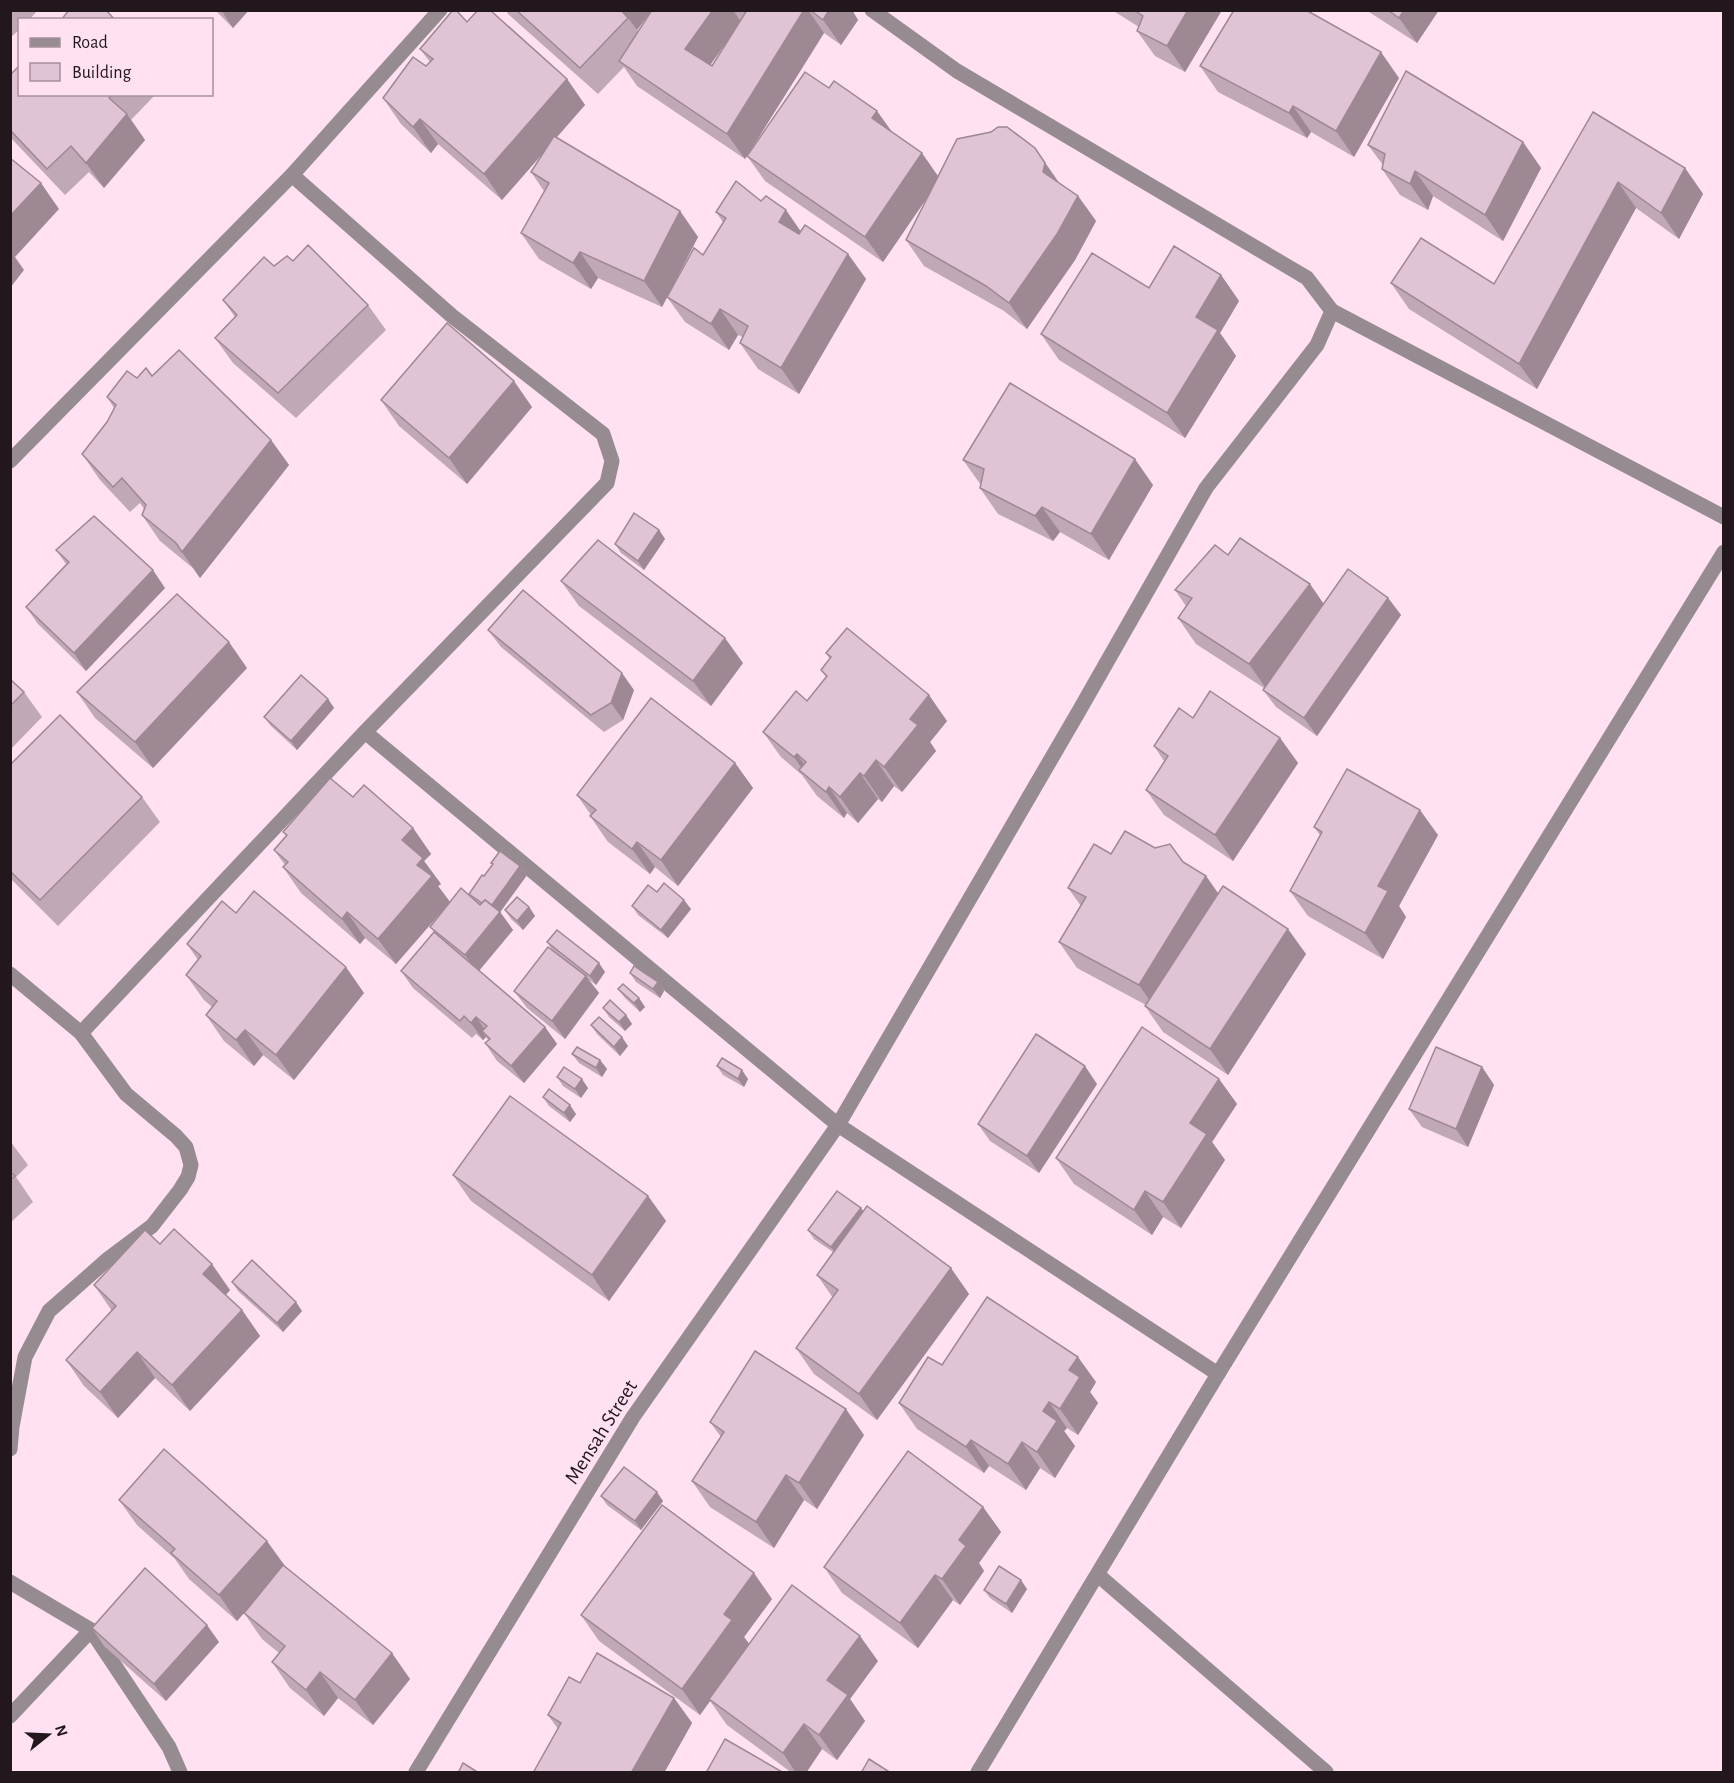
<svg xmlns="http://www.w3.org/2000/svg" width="1734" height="1783" font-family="'Alegreya Sans',sans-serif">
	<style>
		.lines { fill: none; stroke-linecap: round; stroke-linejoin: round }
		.minor { stroke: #978b92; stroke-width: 15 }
		.wall { fill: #c1a8b6; fill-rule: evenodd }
		.shaded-wall { fill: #9d8894 }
		.building { fill: #e0c3d4; stroke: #9d8894; stroke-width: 1.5 }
		.labels { text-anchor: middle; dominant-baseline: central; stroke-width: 4.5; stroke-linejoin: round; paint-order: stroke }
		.street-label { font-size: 21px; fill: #21171d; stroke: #ffe1f2 }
	</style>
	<rect width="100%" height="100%" fill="#ffe1f2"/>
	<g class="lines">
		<g class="minor">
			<polyline points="1332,311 1724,517"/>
			<polyline points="10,461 292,175 440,10"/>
			<polyline points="365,732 838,1125 1218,1374"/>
			<polyline points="10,974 81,1033 126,1094 176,1136 186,1147 191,1165 188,1177 180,1190 152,1226 108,1259 49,1311 25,1357 12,1427 10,1449"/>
			<polyline points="81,1033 365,732 607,483 612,461 603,434 452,316 292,175"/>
			<polyline points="1098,1575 1326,1772"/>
			<polyline points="10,1582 91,1630 169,1747 180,1772"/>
			<polyline points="10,1716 91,1630"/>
			<polyline points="416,1772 633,1417 838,1125 1079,711 1206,488 1317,345 1332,311 1307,278 957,71 872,10"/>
			<polyline points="978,1772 1218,1374 1724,552"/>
		</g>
	</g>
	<g class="wall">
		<polygon points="10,10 38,10 29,20 20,20 20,29 10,38"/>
		<polygon points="215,10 249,10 233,28"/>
		<path d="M506 10H652L637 30 638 32 652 10H852L858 20 841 45 824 33 745 159 637 86 624 67 598 94 508 14ZM737 27 712 66 710 65Z"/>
		<polygon points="1112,10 1222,10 1185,72 1155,56 1137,31 1139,27"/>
		<polygon points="1366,10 1439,10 1417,43"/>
		<polygon points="467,22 567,79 585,105 556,137 680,211 698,237 671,289 703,255 723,222 716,212 761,201 801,231 848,254 866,279 799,394 758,369 740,343 743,337 738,335 729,350 685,322 667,297 662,307 598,278 591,289 539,259 521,233 544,191 531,172 543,153 502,200 438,144 431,153 401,124 383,98 426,66 430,62 420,49"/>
		<polygon points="1200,66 1399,78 1354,157 1311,132 1307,138 1218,92"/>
		<polygon points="10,75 20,94 156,94 131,120 145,140 104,188 89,172 65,195 10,137"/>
		<polygon points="1593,112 1685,168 1703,194 1679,239 1636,208 1537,389 1409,309 1391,283 1494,284"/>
		<polygon points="892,132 938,176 1053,174 1059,183 1078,196 1096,221 1075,260 1027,329 1004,311 924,266 906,240 928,196 883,262 765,181 747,156"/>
		<polygon points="1523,142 1541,168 1503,241 1433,196 1428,210 1400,195 1382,169 1383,165 1368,145"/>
		<polygon points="293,261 368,305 386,330 296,418 233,363 215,338 235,317 223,300 274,266"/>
		<polygon points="1221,275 1239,301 1220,333 1236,356 1185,438 1059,360 1041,334 1149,288"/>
		<polygon points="152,376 271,440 289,465 200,578 194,569 160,541 142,515 144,509 140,503 130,512 100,480 82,454 107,422 114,408 107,397 137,378"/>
		<polygon points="381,400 532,407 467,484 399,426"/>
		<polygon points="963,460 1153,485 1109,560 1060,532 1053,541 998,514 980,488 981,485"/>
		<polygon points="659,530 665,539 644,570 621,553 615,544"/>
		<polygon points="56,550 165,588 86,671 38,624 26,607 66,564"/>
		<polygon points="1228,555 1310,584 1323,604 1388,598 1401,615 1317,736 1276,707 1263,690 1264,688 1196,644 1178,618 1186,606 1175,590"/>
		<polygon points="561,581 743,663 711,706 579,606"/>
		<polygon points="488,630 634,690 623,720 604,732 501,647"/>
		<polygon points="826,653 947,721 930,742 936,751 902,792 894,786 882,802 878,799 858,823 847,813 844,818 817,796 802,775 781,757 763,732 807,701 826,677 821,670 830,659"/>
		<polygon points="247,668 153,768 95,718 77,692"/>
		<polygon points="10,679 24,692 42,717 10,750"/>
		<polygon points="328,699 334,708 297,750 271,726 264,717"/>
		<polygon points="1193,718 1280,738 1298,763 1233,861 1164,815 1146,790 1164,761 1154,746"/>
		<polygon points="735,763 753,788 678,886 655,867 650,874 608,842 590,816 591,815 577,795"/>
		<polygon points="10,765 142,797 160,822 58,926 10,878"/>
		<polygon points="353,797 413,828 431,854 424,861 441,884 438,886 450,902 473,898 469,894 493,865 491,863 520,866 527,875 500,912 513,930 479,971 545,1027 557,1044 524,1083 497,1061 485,1043 488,1040 486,1037 483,1040 476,1034 472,1038 413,988 401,971 434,932 430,927 448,904 396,964 365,938 360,944 301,893 283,867 285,865 274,850 286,836 283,832"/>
		<polygon points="1314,827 1438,835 1399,906 1406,917 1383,959 1308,916 1290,891 1320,835"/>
		<polygon points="1155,848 1183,862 1206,876 1218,893 1306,954 1228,1075 1163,1032 1145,1006 1146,1005 1077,968 1059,942 1081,906 1068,888 1111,854"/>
		<polygon points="657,892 691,909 668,938 638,915 632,906"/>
		<polygon points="529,907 535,916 523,930 511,919 505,910"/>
		<polygon points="236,913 364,993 294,1080 263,1055 254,1066 224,1041 206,1015 212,1007 204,1000 186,975 198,960 187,944"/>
		<polygon points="547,942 605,972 596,985 588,979 599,993 565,1039 527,1008 514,991 552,950"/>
		<polygon points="630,973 658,982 664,991 660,998 636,982"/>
		<polygon points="618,989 645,1007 640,1012 625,998"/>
		<polygon points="603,1008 626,1015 632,1024 625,1031 609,1017"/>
		<polygon points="591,1025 628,1046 620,1056 597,1034"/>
		<polygon points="572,1054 600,1060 607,1069 602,1077 579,1063"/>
		<polygon points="717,1066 748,1079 744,1087 723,1075"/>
		<polygon points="1482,1067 1494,1085 1468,1147 1422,1127 1409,1109"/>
		<polygon points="557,1077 588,1088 581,1098 563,1086"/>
		<polygon points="1219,1079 1237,1104 1212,1142 1225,1160 1181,1228 1163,1217 1152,1235 1074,1184 1056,1158"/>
		<polygon points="1097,1084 1039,1173 990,1141 978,1124"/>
		<polygon points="543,1097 576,1114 570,1122 549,1106"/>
		<polygon points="10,1141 28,1165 16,1177 33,1202 10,1223"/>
		<polygon points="453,1175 648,1196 666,1221 609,1301 471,1201"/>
		<polygon points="861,1208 863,1211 969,1294 877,1420 814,1374 796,1348 833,1298 817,1275 833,1252 814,1239 808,1230"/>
		<polygon points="160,1244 230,1290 226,1295 242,1310 260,1336 190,1411 155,1378 118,1418 84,1386 66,1360 112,1311 94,1285"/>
		<polygon points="232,1282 302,1311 283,1332 238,1291"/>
		<polygon points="942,1365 1096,1382 1090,1392 1098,1403 1078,1435 1067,1428 1064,1431 1075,1446 1055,1478 1040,1468 1026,1490 989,1466 984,1473 917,1429 899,1403"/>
		<polygon points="710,1422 864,1435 817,1509 804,1500 774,1548 710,1507 692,1481 721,1437"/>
		<polygon points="601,1496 663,1501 641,1530 607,1505"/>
		<polygon points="119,1500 285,1566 410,1679 373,1725 338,1698 324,1716 290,1688 272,1662 279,1653 262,1639 244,1613 255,1600 237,1621 189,1579 175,1559 137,1525"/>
		<polygon points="983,1507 1001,1532 979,1563 984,1571 960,1605 953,1600 918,1648 842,1593 824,1567"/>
		<polygon points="1027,1589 1012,1613 990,1598 984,1590"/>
		<polygon points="772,1599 744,1637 749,1644 878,1661 850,1699 865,1721 837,1760 822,1749 806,1773 792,1773 727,1725 710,1701 700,1715 599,1641 581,1615"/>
		<polygon points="92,1628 219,1642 166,1701 104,1646"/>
		<polygon points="580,1683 674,1698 692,1723 664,1773 533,1773 558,1729 548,1715"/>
	</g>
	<g class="shaded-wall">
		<polygon points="221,10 249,10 233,28"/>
		<polygon points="619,10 652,10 637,30 628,18"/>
		<polygon points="713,10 733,10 741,22 703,75 685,49"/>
		<polygon points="804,10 808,10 824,33 745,159 727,134"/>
		<polygon points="829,10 852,10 858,20 841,45 823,20"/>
		<polygon points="1188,10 1222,10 1185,72 1167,46"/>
		<polygon points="1404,10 1439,10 1417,43 1399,18"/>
		<polygon points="1381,52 1399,78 1354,157 1336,131"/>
		<polygon points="567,79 585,105 502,200 484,174"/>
		<polygon points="1293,106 1311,132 1307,138 1289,113"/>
		<polygon points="877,111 895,136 872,118"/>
		<polygon points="127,114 145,140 104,188 86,163"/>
		<polygon points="420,119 438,144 431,153 413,127"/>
		<polygon points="1523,142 1541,168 1503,241 1485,215"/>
		<polygon points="1035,148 1053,174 1063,189 1043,172"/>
		<polygon points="922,153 940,179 883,262 865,237"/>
		<polygon points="1685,168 1703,194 1679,239 1661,213"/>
		<polygon points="1415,171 1433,196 1428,210 1410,184"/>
		<polygon points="1618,182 1636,208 1537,389 1519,364"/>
		<polygon points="41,183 59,209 15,257 24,270 10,288 10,216"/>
		<polygon points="1078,196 1096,221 1075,260 1027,329 1009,303"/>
		<polygon points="786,210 804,236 797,247 779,222"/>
		<polygon points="680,211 698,237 662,307 644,281"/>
		<polygon points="580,252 598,278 591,289 573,263"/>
		<polygon points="848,254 866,279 799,394 781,368"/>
		<polygon points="1221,275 1239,301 1220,333 1236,356 1185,438 1167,413 1196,317"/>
		<polygon points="720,309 738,335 729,350 711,324"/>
		<polygon points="514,381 532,407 467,484 449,458"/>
		<polygon points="271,440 289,465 200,578 182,552"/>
		<polygon points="1135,459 1153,485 1109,560 1091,534"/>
		<polygon points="1042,507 1060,532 1053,541 1035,516"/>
		<polygon points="659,530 665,539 644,570 638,561"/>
		<polygon points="153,570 165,588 86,671 74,653"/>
		<polygon points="1310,584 1328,610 1267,690 1249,664"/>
		<polygon points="1388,598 1401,615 1317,736 1304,718"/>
		<polygon points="725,638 743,663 711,706 693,681"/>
		<polygon points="229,642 247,668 153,768 135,742"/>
		<polygon points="622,673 634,690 623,720 611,703"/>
		<polygon points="929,695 947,721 930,742 936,751 902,792 884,767 910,719"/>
		<polygon points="328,699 334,708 297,750 291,741"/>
		<polygon points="1280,738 1298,763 1233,861 1215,835"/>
		<polygon points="797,754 815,780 808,778 794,757"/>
		<polygon points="876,760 894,786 882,802 864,776"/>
		<polygon points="735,763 753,788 678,886 661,860"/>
		<polygon points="860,773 878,799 858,823 840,797"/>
		<polygon points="829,787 847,813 844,818 826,792"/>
		<polygon points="1420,810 1438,835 1399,906 1406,917 1383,959 1365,933 1378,886"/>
		<polygon points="413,828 431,854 424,861 441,884 438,886 450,902 396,964 378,939 402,840"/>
		<polygon points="637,842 655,867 650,874 632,849"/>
		<polygon points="520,866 527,875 496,918 489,909"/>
		<polygon points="1206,876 1224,902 1157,1011 1139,985"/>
		<polygon points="684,900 691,909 668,938 661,930"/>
		<polygon points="529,907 535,916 523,930 517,921"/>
		<polygon points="347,912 365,938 360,944 342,919"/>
		<polygon points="500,912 513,930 477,973 465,955"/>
		<polygon points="1288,929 1306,954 1228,1075 1210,1049"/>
		<polygon points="599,963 605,972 596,985 590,976"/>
		<polygon points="346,967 364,993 294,1080 276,1055"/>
		<polygon points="586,976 599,993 565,1039 552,1021"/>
		<polygon points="658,982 664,991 660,998 653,989"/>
		<polygon points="639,998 645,1007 640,1012 634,1003"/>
		<polygon points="626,1015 632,1024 625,1031 619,1022"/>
		<polygon points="476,1017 488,1034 482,1031 486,1037 483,1040 471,1023"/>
		<polygon points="545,1027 557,1044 524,1083 511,1066"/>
		<polygon points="245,1030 263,1055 254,1066 236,1040"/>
		<polygon points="622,1037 628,1046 620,1056 614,1047"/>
		<polygon points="600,1060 607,1069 602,1077 596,1068"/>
		<polygon points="1085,1066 1097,1084 1039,1173 1027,1156"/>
		<polygon points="1482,1067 1494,1085 1468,1147 1456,1129"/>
		<polygon points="742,1070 748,1079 744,1087 738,1079"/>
		<polygon points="582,1079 588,1088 581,1098 575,1089"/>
		<polygon points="1219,1079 1237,1104 1212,1142 1225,1160 1181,1228 1163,1202 1190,1123"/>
		<polygon points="570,1105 576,1114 570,1122 564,1113"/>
		<polygon points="1145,1191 1163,1217 1152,1235 1134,1210"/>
		<polygon points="648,1196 666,1221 609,1301 592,1275"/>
		<polygon points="861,1208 867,1217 838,1256 831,1247"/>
		<polygon points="212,1264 230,1290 221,1300 203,1274"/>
		<polygon points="951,1268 969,1294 877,1420 859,1394"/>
		<polygon points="296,1302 302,1311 283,1332 277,1323"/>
		<polygon points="242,1310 260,1336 190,1411 172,1385"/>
		<polygon points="137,1352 155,1378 118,1418 100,1392"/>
		<polygon points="1078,1357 1096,1382 1090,1392 1098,1403 1078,1435 1060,1409 1069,1370"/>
		<polygon points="1049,1402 1067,1428 1064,1431 1075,1446 1055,1478 1037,1452 1043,1411"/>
		<polygon points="846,1409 864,1435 817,1509 799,1483"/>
		<polygon points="971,1440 989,1466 984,1473 966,1447"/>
		<polygon points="1022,1442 1040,1468 1026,1490 1008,1464"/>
		<polygon points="786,1475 804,1500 774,1548 756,1522"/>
		<polygon points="657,1492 663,1501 641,1530 635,1521"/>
		<polygon points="983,1507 1001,1532 979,1563 984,1571 960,1605 942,1579 959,1540"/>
		<polygon points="267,1541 285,1566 237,1621 219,1595"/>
		<polygon points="754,1573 772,1599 744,1637 750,1645 700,1715 682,1689 724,1614"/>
		<polygon points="935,1575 953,1600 918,1648 900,1623"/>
		<polygon points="1021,1580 1027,1589 1012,1613 1006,1604"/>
		<polygon points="207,1625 219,1642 166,1701 154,1684"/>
		<polygon points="860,1636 878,1661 850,1699 865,1721 837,1760 819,1735 827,1680"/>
		<polygon points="392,1653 410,1679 373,1725 355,1700"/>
		<polygon points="320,1672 338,1698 324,1716 306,1690"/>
		<polygon points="674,1698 692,1723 664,1773 631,1773"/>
		<polygon points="804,1724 822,1749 806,1773 796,1773 783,1753"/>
	</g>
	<g class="building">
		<polygon points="69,10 106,10 115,20 61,20"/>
		<polygon points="453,10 456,10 467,22 478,10 490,10 567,79 484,174 420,119 413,127 383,98 413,57 426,66 433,59 420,49"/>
		<polygon points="516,10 621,10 628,18 580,68"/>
		<polygon points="652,10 713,10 685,49 712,66 747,10 804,10 727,134 619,61"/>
		<polygon points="810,10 829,10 823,20"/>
		<polygon points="1134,10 1188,10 1167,46 1137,31 1143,16"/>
		<polygon points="1234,10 1306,10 1381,52 1336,131 1293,106 1289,113 1200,66"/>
		<polygon points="1388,10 1404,10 1399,18"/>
		<polygon points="20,65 20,94 113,94 109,98 127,114 86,163 71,146 47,169 10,130 10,75"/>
		<polygon points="1406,71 1523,142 1485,215 1415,171 1410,184 1382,169 1385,154 1368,145"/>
		<polygon points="805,72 829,88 834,81 877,111 872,118 922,153 865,237 747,156"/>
		<polygon points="1593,112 1685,168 1661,213 1618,182 1519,364 1391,283 1421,238 1494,284"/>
		<polygon points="998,127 1007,127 1035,148 1045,163 1043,172 1078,196 1057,234 1009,303 986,286 906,240 957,139 991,132"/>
		<polygon points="554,136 680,211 644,281 580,252 573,263 521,233 549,183 531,172"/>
		<polygon points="10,158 41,183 10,216"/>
		<polygon points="736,181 761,201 766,196 786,210 779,222 799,234 805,225 848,254 781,368 740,343 748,326 720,309 711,324 667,297 694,248 703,255 726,218 716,212"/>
		<polygon points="308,245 368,305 278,393 215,338 237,315 223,300 264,257 274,266 287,256 293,261"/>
		<polygon points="1174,246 1221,275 1196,317 1218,330 1167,413 1041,334 1092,253 1149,288"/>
		<polygon points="447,323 514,381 449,458 381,400"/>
		<polygon points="179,350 271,440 182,552 176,543 142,515 146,505 122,478 113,487 82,454 107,422 116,405 107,397 127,371 137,378 146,368 152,376"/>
		<polygon points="1010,383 1135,459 1091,534 1042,507 1035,516 980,488 984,469 963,460"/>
		<polygon points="634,513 659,530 638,561 615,544"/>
		<polygon points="94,516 153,570 74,653 26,607 69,562 56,550"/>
		<polygon points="1240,538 1310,584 1249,664 1178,618 1192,598 1175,590 1215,545 1228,555"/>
		<polygon points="598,540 725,638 693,681 561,581"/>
		<polygon points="1348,569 1388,598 1304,718 1263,690"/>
		<polygon points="523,590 622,673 611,703 591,715 488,630"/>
		<polygon points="177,594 229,642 135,742 77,692"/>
		<polygon points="847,628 929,695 910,719 918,725 884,767 876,760 864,776 860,773 840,797 829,787 826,792 799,770 806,762 797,754 794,757 763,732 796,691 807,701 827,676 821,670 831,657 826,653"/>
		<polygon points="301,675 328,699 291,741 264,717"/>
		<polygon points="10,679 24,692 10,706"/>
		<polygon points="1210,691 1280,738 1215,835 1146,790 1168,756 1154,746 1179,708 1193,718"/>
		<polygon points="651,698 735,763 661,860 637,842 632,849 590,816 596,810 577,795"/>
		<polygon points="60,715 142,797 40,900 10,871 10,765"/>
		<polygon points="1347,769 1420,810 1378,886 1388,891 1365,933 1290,891 1322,832 1314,827"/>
		<polygon points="330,778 353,797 364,785 413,828 402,840 423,858 417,865 432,876 378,939 347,912 342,919 283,867 288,862 274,850 287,835 283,832"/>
		<polygon points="1125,831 1155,848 1170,844 1183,862 1206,876 1139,985 1059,942 1086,897 1068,888 1094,844 1111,854"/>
		<polygon points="500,851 520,866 492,905 485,900 482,903 469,894 482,875 484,876 493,864 491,863"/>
		<polygon points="664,883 684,900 661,930 632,906 648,885 657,892"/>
		<polygon points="1223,886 1288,929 1210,1049 1145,1006"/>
		<polygon points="461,888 480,905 485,900 500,912 465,955 430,927"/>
		<polygon points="254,891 346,967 276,1055 245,1030 236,1040 206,1015 217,1001 186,975 201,956 187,944 222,901 236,913"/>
		<polygon points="517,897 529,907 517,921 505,910"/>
		<polygon points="557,930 599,963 590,976 547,942"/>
		<polygon points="434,932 545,1027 511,1066 485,1043 490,1039 482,1031 487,1026 476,1017 471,1023 464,1016 460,1021 401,971"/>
		<polygon points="548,947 586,976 552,1021 514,991"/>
		<polygon points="634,966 658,982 653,989 630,973"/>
		<polygon points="623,984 639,998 634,1003 618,989"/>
		<polygon points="610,1000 626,1015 619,1022 603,1008"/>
		<polygon points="599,1017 622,1037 614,1047 591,1025"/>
		<polygon points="1142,1027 1219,1079 1190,1123 1207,1134 1163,1202 1145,1191 1134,1210 1056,1158"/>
		<polygon points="1036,1034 1085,1066 1027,1156 978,1124"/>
		<polygon points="577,1047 600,1060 596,1068 572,1054"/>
		<polygon points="1436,1047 1482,1067 1456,1129 1409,1109"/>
		<polygon points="722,1058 742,1070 738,1079 717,1066"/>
		<polygon points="564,1067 582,1079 575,1089 557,1077"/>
		<polygon points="549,1089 570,1105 564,1113 543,1097"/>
		<polygon points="510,1096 648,1196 592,1275 453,1175"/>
		<polygon points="10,1172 15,1176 10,1180"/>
		<polygon points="837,1191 861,1208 831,1247 808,1230"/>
		<polygon points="867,1206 951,1268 859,1394 796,1348 838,1290 817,1275"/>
		<polygon points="174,1229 212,1264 203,1274 242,1310 172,1385 137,1352 100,1392 66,1360 116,1306 94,1285 145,1230 160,1244"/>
		<polygon points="252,1260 296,1302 277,1323 232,1282"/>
		<polygon points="987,1297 1078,1357 1069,1370 1080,1377 1060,1409 1049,1402 1043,1411 1057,1421 1037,1452 1022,1442 1008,1464 971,1440 966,1447 899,1403 928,1357 942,1365"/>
		<polygon points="755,1351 846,1409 799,1483 786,1475 756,1522 692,1481 724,1432 710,1422"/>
		<polygon points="164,1449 267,1541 219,1595 171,1553 175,1549 119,1500"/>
		<polygon points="908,1451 983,1507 959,1540 966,1546 942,1579 935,1575 900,1623 824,1567"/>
		<polygon points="624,1467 657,1492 635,1521 601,1496"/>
		<polygon points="662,1505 754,1573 724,1614 732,1620 682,1689 581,1615"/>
		<polygon points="283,1565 392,1653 355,1700 320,1672 306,1690 272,1662 285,1646 244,1613"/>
		<polygon points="999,1566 1021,1580 1006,1604 984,1590"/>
		<polygon points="145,1568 207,1625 154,1684 92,1628"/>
		<polygon points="792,1585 860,1636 827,1680 848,1695 819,1735 804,1724 783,1753 709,1699"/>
		<polygon points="597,1653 674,1698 631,1773 533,1773 561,1723 548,1715 569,1677 580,1683"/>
		<polygon points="725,1739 784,1773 706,1773"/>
		<polygon points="869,1759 891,1773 861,1773"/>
		<polygon points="463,1763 479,1773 458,1773"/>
	</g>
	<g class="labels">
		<g class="street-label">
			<text transform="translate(601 1432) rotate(-58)">Mensah Street</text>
		</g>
	</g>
	<rect width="1734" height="1783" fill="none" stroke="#21171d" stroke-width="24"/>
	<rect x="18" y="18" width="195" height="78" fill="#ffe1f2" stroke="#a6909d" stroke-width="1.5"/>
	<rect x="30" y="38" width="30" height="9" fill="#978b92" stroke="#a6909d" stroke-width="1.5"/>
	<text x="72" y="48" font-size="18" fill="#21171d">Road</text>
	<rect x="30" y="63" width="30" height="18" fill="#e0c3d4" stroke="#a6909d" stroke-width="1.5"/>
	<text x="72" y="78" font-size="18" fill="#21171d">Building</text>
	<g transform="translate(48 1735) rotate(72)" stroke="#ffe1f2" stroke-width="4.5" paint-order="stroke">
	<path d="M0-4.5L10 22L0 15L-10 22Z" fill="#21171d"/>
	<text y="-9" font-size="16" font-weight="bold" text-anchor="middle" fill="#21171d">N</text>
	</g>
</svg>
